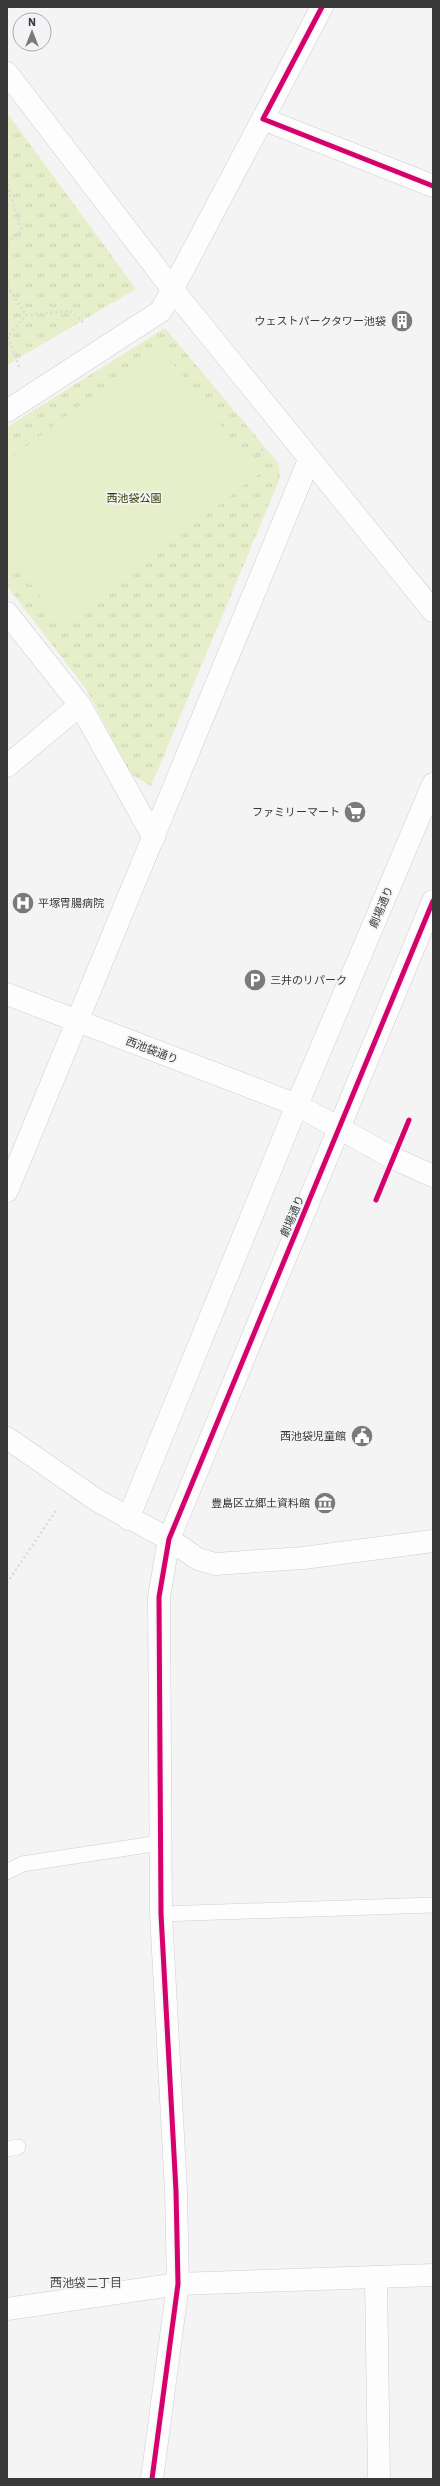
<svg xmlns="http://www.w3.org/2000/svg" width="440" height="2486" font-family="'IBM Plex Sans','Noto Sans JP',sans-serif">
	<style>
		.grass { fill: url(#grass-tufts) }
		.pitch { fill: #e6efca }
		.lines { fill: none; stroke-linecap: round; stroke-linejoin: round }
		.service-casing { stroke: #ceced0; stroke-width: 16 }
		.minor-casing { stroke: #ceced0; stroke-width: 23 }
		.tertiary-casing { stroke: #ceced0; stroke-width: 23 }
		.secondary-casing { stroke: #ceced0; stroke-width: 23 }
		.path { stroke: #dadadb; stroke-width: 2.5; stroke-dasharray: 2 3; stroke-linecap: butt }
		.service { stroke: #fdfdfe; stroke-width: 15 }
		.minor { stroke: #fdfdfe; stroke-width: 22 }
		.tertiary { stroke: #fdfdfe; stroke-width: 22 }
		.secondary { stroke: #fdfdfe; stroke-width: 22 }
		.cycleway-casing { stroke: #f3f4f6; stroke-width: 8 }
		.cycleway { stroke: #d6006c; stroke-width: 5 }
		.labels { text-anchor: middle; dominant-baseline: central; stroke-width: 3.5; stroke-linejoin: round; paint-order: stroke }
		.poi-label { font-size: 11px; fill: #39393a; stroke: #f3f4f6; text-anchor: end }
		.park-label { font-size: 11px; fill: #333c01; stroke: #f3f4f6 }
		.street-label { font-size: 11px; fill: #39393a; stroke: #f3f4f6 }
		.neighbourhood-label { font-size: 12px; fill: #494a4c; stroke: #f3f4f6 }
	</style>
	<defs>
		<pattern id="grass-tufts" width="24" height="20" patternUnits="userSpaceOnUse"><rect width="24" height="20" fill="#e6efca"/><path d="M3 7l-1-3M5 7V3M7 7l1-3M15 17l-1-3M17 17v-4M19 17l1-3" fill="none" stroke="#c6ceae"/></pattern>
	</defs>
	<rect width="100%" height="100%" fill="#f4f4f5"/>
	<g class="grass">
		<polygon points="7,113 136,289 7,365"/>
		<polygon points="165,328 279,464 280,478 151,786 131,774 86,689 7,586 7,427"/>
	</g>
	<polygon class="pitch" points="159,345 259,474 62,625 7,553 7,461"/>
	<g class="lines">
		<g class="service-casing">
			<g id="service">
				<polyline points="7,1872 22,1864 160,1843"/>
				<polyline points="161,1914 433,1905"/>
				<polyline points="7,2149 18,2147"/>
			</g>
		</g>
		<g class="minor-casing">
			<g id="minor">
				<polyline points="7,73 173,290 433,611"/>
				<polyline points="263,119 433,186"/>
				<polyline points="7,411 161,311 322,7"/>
				<polyline points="7,613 80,705 154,838"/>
				<polyline points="7,766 80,705"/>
				<polyline points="7,1191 309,460"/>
				<polyline points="7,1438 98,1501 169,1539 198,1559 215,1564 303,1558 433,1541"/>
				<polyline points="376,2277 379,2479"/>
				<polyline points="7,2309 178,2284 433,2275"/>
				<polyline points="152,2479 178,2284 176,2191 161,1914 159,1597 169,1539"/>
			</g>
		</g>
		<g class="tertiary-casing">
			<g id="tertiary">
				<polyline points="297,1105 393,1158 433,1176"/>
				<polyline points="128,1519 297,1105 433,784"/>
				<polyline points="169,1539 433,901"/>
			</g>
		</g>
		<g class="secondary-casing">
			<polyline id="secondary" points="7,994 297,1105"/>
		</g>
		<g class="path">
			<polyline points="7,185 22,230 7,243"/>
			<polyline points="7,286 26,315"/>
			<polyline points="19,367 8,336 26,315 70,311 85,324"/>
			<polyline points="254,457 263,449"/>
			<polyline points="7,1583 57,1509"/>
		</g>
		<use href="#service" class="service"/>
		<use href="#minor" class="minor"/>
		<use href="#tertiary" class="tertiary"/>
		<use href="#secondary" class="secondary"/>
		<g class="cycleway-casing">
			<g id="cycleway">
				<polyline points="322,7 263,119 433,186"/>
				<polyline points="376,1200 409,1120"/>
				<polyline points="152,2479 178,2284 176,2191 161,1914 159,1597 169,1539 433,901"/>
			</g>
		</g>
		<use href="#cycleway" class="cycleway"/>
	</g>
	<defs>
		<g id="building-disc" transform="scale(1.15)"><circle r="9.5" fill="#7a7a7b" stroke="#f3f4f6"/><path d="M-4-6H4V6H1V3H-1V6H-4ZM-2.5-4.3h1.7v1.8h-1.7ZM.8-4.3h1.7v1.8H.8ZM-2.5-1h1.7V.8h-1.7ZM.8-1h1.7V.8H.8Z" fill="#fff"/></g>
		<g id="supermarket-disc" transform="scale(1.15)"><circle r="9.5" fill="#7a7a7b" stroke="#f3f4f6"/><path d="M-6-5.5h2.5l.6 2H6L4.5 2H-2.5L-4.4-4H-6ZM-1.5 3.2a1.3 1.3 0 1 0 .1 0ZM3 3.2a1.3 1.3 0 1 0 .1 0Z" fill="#fff"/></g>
		<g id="hospital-disc" transform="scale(1.15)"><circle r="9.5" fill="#7a7a7b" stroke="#f3f4f6"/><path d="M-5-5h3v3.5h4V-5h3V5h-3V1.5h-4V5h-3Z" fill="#fff"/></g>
		<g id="parking-disc" transform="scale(1.15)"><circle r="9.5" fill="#7a7a7b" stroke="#f3f4f6"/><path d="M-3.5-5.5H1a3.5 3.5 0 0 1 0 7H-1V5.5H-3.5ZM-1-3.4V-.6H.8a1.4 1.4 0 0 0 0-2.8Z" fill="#fff"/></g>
		<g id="civic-disc" transform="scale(1.15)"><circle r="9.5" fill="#7a7a7b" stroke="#f3f4f6"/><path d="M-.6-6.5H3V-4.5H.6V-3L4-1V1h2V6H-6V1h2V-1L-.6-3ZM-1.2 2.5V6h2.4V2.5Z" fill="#fff"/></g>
		<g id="museum-disc" transform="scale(1.15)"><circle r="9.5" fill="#7a7a7b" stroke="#f3f4f6"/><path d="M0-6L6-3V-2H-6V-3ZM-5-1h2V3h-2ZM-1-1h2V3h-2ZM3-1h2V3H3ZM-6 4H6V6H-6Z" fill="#fff"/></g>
	</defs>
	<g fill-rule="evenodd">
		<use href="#building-disc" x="402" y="321"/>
		<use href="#supermarket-disc" x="355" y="812"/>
		<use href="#hospital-disc" x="23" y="903"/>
		<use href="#parking-disc" x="255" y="980"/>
		<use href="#civic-disc" x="362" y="1436"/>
		<use href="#museum-disc" x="325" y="1503"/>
	</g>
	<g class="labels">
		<g class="poi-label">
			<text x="386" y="321">ウェストパークタワー池袋</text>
			<text x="340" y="812">ファミリーマート</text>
			<text x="38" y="903" text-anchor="start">平塚胃腸病院</text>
			<text x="270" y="980" text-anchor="start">三井のリパーク</text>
			<text x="346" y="1436">西池袋児童館</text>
			<text x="310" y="1503">豊島区立郷土資料館</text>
		</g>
		<g class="park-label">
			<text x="134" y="498">西池袋公園</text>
		</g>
		<g class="street-label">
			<text transform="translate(381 907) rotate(-67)">劇場通り</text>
			<text transform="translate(152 1050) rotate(21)">西池袋通り</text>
			<text transform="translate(292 1216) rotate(-67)">劇場通り</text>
		</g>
		<g class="neighbourhood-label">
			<text x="86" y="2282">西池袋二丁目</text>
		</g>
	</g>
	<rect width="440" height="2486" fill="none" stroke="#39393a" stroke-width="16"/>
	<g transform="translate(32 32)"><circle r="19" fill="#f3f4f6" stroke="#a9a9ab"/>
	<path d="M0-3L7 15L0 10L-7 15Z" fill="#7a7a7b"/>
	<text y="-6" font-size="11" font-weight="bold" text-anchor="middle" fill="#39393a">N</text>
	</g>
</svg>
